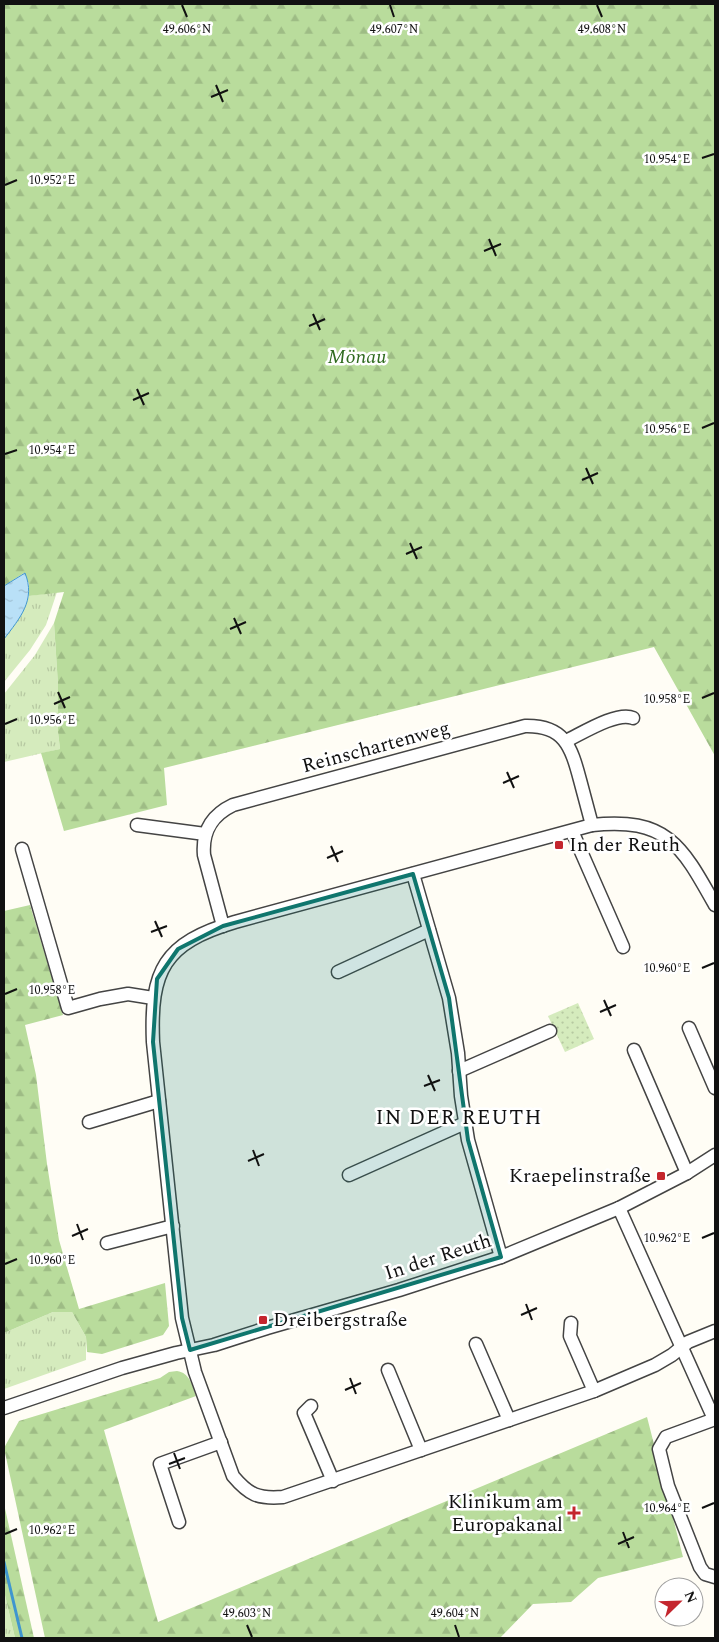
<svg xmlns="http://www.w3.org/2000/svg" width="719" height="1642" font-family="Spectral,serif">
	<style>
		.grass { fill: url(#grass-tufts) }
		.forest { fill: url(#forest-firs) }
		.park { fill: url(#park-dots) }
		.water { fill: url(#water-ripples); stroke: #3f96cf }
		.lines { fill: none; stroke-linecap: round; stroke-linejoin: round }
		.stream { stroke: #3f96cf; stroke-width: 3 }
		.minor-casing { stroke: #444; stroke-width: 15 }
		.minor { stroke: #fff; stroke-width: 12 }
		.marked { fill: #0f766e; fill-opacity: 0.2; stroke: #0f766e; stroke-width: 4; stroke-linejoin: round }
		.ticks { fill: none; stroke: #111; stroke-width: 2 }
		.poi-dot { fill: #c4262e; stroke: #fff; stroke-width: 2 }
		.labels { text-anchor: middle; dominant-baseline: central; stroke-width: 5; stroke-linejoin: round; paint-order: stroke }
		.park-label { font-size: 20px; font-style: italic; fill: #2f6b1f; stroke: #fff }
		.street-label { font-size: 20px; fill: #111; stroke: #fff }
		.poi-label { font-size: 20px; fill: #111; stroke: #fff; text-anchor: start }
		.neighbourhood-label { font-size: 21px; letter-spacing: 1px; fill: #111; stroke: #fff }
		.ticks-label { font-size: 12px; text-anchor: middle; fill: #111; stroke: #fff; stroke-width: 5; stroke-linejoin: round; paint-order: stroke }
	</style>
	<defs>
		<pattern id="grass-tufts" width="24" height="20" patternUnits="userSpaceOnUse" patternTransform="scale(1.25)"><rect width="24" height="20" fill="#d5ebbd"/><path d="M3 7l-1-3M5 7V3M7 7l1-3M15 17l-1-3M17 17v-4M19 17l1-3" fill="none" stroke="#b6c8a1"/></pattern>
		<pattern id="forest-firs" width="22" height="20" patternUnits="userSpaceOnUse" patternTransform="scale(1.25)"><rect width="22" height="20" fill="#b9dc9c"/><path d="M5 1l3.5 6h-7zM16 11l3.5 6h-7z" fill="#9ebc85"/></pattern>
		<pattern id="park-dots" width="8" height="8" patternUnits="userSpaceOnUse" patternTransform="scale(1.25)"><rect width="8" height="8" fill="#d5ebbd"/><path d="M2 2h.1M6 6h.1" fill="none" stroke="#b6c8a1" stroke-width="1.8" stroke-linecap="round"/></pattern>
		<pattern id="water-ripples" width="26" height="14" patternUnits="userSpaceOnUse" patternTransform="scale(1.25)"><rect width="26" height="14" fill="#b9e0f7"/><path d="M2 4q2-2 4 0t4 0M15 11q2-2 4 0t4 0" fill="none" stroke="#9ebfd3"/></pattern>
	</defs>
	<rect width="100%" height="100%" fill="#fffdf5"/>
	<g class="grass">
		<polygon points="57,592 46,625 30,650 4,682 4,639 17,621 29,596"/>
		<polygon points="54,623 58,685 58,732 60,749 4,762 4,694 35,655"/>
		<polygon points="53,1312 72,1312 86,1337 86,1360 4,1389 4,1333"/>
		<polygon points="4,1591 15,1638 4,1638"/>
	</g>
	<g class="forest">
		<polygon points="4,4 715,4 715,756 654,647 164,768 167,805 64,831 41,753 60,749 58,732 58,685 54,623 64,592 29,596 29,584 24,573 4,586"/>
		<polygon points="30,905 63,1015 25,1025 36,1075 47,1164 59,1240 79,1309 165,1283 169,1326 163,1335 102,1354 87,1352 86,1337 72,1312 53,1312 4,1333 4,911"/>
		<path d="M177 1371C190 1373 192 1385 196 1396L104 1430 158 1622 647 1417 683 1557 598 1578 571 1602 533 1604 500 1638H45L4 1448 19 1421 160 1378 169 1372Z"/>
		<polygon points="4,1504 34,1638 15,1638 4,1591"/>
	</g>
	<polygon class="park" points="578,1003 594,1039 565,1052 548,1016"/>
	<path class="water" d="M25 573C36 600 20 618 4 639V586Z"/>
	<g class="lines">
		<polyline class="stream" points="4,1562 22,1638"/>
		<g class="minor-casing">
			<g id="minor">
				<path d="M566 741C581 734 617 711 633 718"/>
				<polyline points="137,825 205,834"/>
				<polyline points="572,831 623,947"/>
				<polyline points="22,849 68,1008 100,999 128,994 153,998"/>
				<polyline points="413,874 449,998 458,1053 461,1096 468,1140 501,1257"/>
				<path d="M715 905C682 846 667 817 592 825L235 922C164 943 150 970 153 1042L182 1318 195 1372 233 1476C249 1495 258 1499 283 1497L594 1391 655 1365 672 1355 688 1342 715 1331"/>
				<path d="M223 926 204 855C202 831 212 815 233 805L525 726C564 725 571 746 580 780 584 795 588 810 592 825"/>
				<polyline points="338,972 429,930"/>
				<polyline points="689,1028 715,1088"/>
				<polyline points="634,1050 687,1173"/>
				<polyline points="459,1071 550,1031"/>
				<polyline points="89,1122 159,1101"/>
				<polyline points="349,1175 465,1123"/>
				<polyline points="619,1208 714,1419"/>
				<polyline points="107,1243 173,1226"/>
				<polyline points="571,1323 570,1336 594,1391"/>
				<polyline points="476,1344 509,1420"/>
				<polyline points="388,1370 421,1450"/>
				<polyline points="311,1406 304,1413 333,1481"/>
				<polyline points="4,1408 122,1368 176,1353 214,1345 267,1328 399,1290 501,1257 619,1208 687,1173 715,1155"/>
				<polyline points="715,1419 666,1437 659,1449 668,1486 700,1567 705,1574 715,1577"/>
				<polyline points="179,1522 160,1464 221,1442"/>
			</g>
		</g>
		<use href="#minor" class="minor"/>
	</g>
	<path class="marked" d="M413 874 449 998 468 1140 501 1257 190 1350 182 1318 153 1042 157 979 178 949 223 926Z"/>
	<path class="ticks" d="M182 5 187 17M390 5 394 17M597 5 602 17M216 85 223 102M211 97 228 90M702 158 714 154M5 185 17 180M489 239 496 256M484 251 501 244M313 314 320 330M309 326 325 319M137 389 144 405M133 400 149 393M702 428 714 423M5 454 17 450M586 468 593 484M582 480 598 473M410 543 417 559M406 554 422 547M234 618 241 634M230 629 246 622M58 692 65 708M702 698 714 693M54 704 70 697M5 724 17 719M507 772 514 788M503 783 519 776M331 846 338 862M327 858 343 851M155 921 162 937M151 932 167 926M702 968 714 963M5 994 17 989M604 1000 611 1016M600 1012 616 1005M428 1075 435 1091M424 1086 440 1080M253 1150 259 1166M248 1161 264 1154M77 1224 83 1240M72 1236 88 1229M702 1238 714 1233M5 1264 17 1259M526 1304 532 1320M521 1315 537 1308M350 1378 356 1394M345 1390 361 1383M174 1453 180 1469M169 1464 185 1458M702 1508 714 1503M623 1532 629 1548M5 1534 17 1529M618 1544 634 1537M247 1625 252 1637M455 1625 459 1637"/>
	<g class="poi-dot">
		<rect x="554" y="840" width="10" height="10" rx="2.5"/>
		<rect x="656" y="1171" width="10" height="10" rx="2.5"/>
		<rect x="258" y="1315" width="10" height="10" rx="2.5"/>
		<path d="M571.5 1505.5h5v5h5v5h-5v5h-5v-5h-5v-5h5z"/>
	</g>
	<g class="labels">
		<g class="park-label">
			<text x="357" y="357">Mönau</text>
		</g>
		<g class="street-label">
			<text transform="translate(376 747) rotate(-15)">Reinschartenweg</text>
			<text transform="translate(438 1257) rotate(-18)">In der Reuth</text>
		</g>
		<g class="poi-label">
			<text x="569" y="845">In der Reuth</text>
			<text x="651" y="1176" text-anchor="end">Kraepelinstraße</text>
			<text x="273" y="1320">Dreibergstraße</text>
			<text x="563" y="1502" text-anchor="end">Klinikum am<tspan x="563" dy="23">Europakanal</tspan></text>
		</g>
		<g class="neighbourhood-label">
			<text x="459" y="1118">IN DER REUTH</text>
		</g>
	</g>
	<g class="ticks-label">
		<text x="187" y="33">49.606°N</text>
		<text x="394" y="33">49.607°N</text>
		<text x="602" y="33">49.608°N</text>
		<text x="667" y="163">10.954°E</text>
		<text x="52" y="184">10.952°E</text>
		<text x="667" y="433">10.956°E</text>
		<text x="52" y="454">10.954°E</text>
		<text x="667" y="703">10.958°E</text>
		<text x="52" y="724">10.956°E</text>
		<text x="667" y="972">10.960°E</text>
		<text x="52" y="994">10.958°E</text>
		<text x="667" y="1242">10.962°E</text>
		<text x="52" y="1264">10.960°E</text>
		<text x="667" y="1512">10.964°E</text>
		<text x="52" y="1534">10.962°E</text>
		<text x="247" y="1617">49.603°N</text>
		<text x="455" y="1617">49.604°N</text>
	</g>
	<rect width="719" height="1642" fill="none" stroke="#111111" stroke-width="10"/>
	<g transform="translate(679 1602) rotate(67)"><circle r="24" fill="#ffffff" stroke="#a0a0a0"/>
	<path d="M0-4L9 19L0 12L-9 19Z" fill="#c4262e"/>
	<text y="-8" font-size="14" font-weight="bold" text-anchor="middle" fill="#111111">N</text>
	</g>
</svg>
